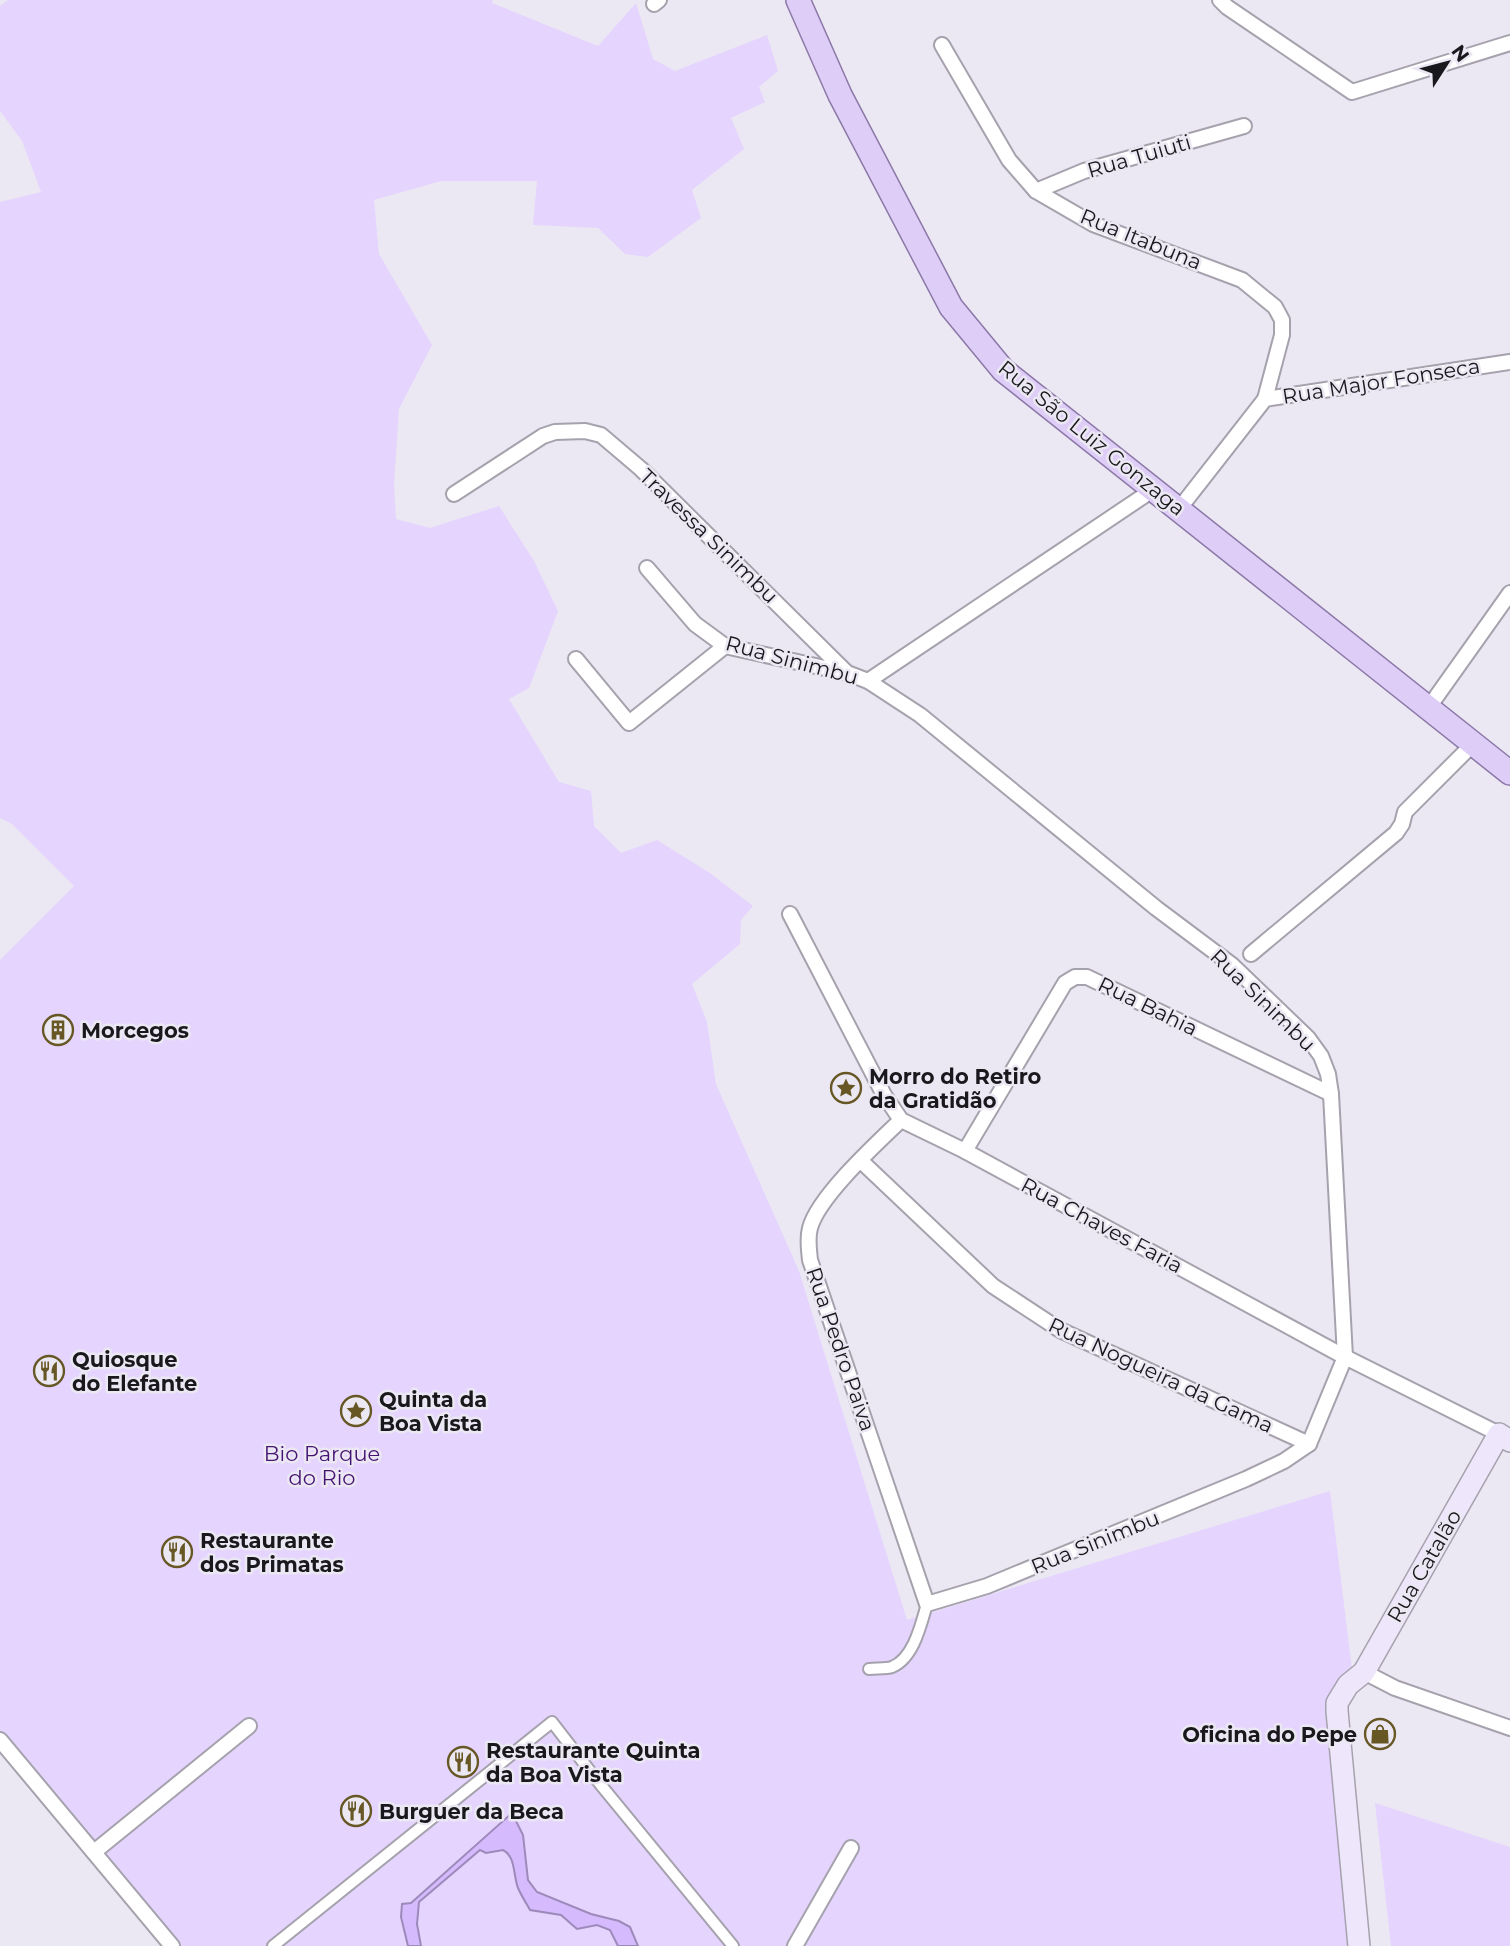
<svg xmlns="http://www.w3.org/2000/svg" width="1510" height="1946" font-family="Montserrat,sans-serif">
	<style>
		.green { fill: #e4d4fe }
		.water { fill: #d5bbfd; stroke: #9d8aba; stroke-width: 2 }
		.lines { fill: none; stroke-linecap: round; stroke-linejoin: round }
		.pedestrian-casing { stroke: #a6a2ad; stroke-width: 14 }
		.minor-casing { stroke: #a6a2ad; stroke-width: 18 }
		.secondary-casing { stroke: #a6a2ad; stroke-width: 24 }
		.primary-casing { stroke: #8b78a7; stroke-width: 26 }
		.pedestrian { stroke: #fff; stroke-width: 10 }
		.minor { stroke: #fff; stroke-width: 14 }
		.secondary { stroke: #eee6fb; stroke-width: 21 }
		.primary { stroke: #decdf7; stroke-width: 23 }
		.labels { text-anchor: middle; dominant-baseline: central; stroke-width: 5; stroke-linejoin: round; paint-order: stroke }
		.street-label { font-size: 21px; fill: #19181c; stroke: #ece8f3 }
		.poi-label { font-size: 21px; font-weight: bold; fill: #19181c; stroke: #ece8f3; text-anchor: start }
		.park-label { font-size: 21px; fill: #451371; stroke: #ece8f3 }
	</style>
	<rect width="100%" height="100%" fill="#ece8f3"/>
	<g class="green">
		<polygon points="8,0 493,0 492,3 598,46 636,3 653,59 675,71 767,35 778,71 759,87 765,102 731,118 744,149 692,190 701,218 648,257 625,254 598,228 533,225 537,181 441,181 374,200 379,254 432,345 399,409 394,484 396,519 430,528 499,506 534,561 558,611 529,688 509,699 559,782 591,791 594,826 621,853 657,840 710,873 753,906 741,920 740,944 692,984 707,1022 716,1084 799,1271 907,1620 1330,1491 1352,1669 1333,1697 1353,1946 166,1946 0,1753 0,960 74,886 12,824 0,818 0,202 41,192 22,141 0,111 0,6"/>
		<polygon points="1375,1803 1510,1847 1510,1946 1391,1946"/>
	</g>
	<path class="water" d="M512 1813 523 1835 528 1880 537 1892 591 1914 619 1921 630 1927 638 1946H618L610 1930 597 1925 577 1929 561 1915 530 1910C526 1903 521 1895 518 1888 513 1875 516 1857 503 1850L486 1853 480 1850 419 1902 417 1924 421 1946H408L401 1917 402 1904 411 1903Z"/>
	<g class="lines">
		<g class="pedestrian-casing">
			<g id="pedestrian">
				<path d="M869 1669C875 1668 886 1669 892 1667 914 1658 921 1624 927 1604"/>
				<polyline points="273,1946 552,1722 600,1784 733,1946"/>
			</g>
		</g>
		<g class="minor-casing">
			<g id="minor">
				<polyline points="1220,0 1227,7 1352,92 1510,43"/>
				<polyline points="654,4 659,0"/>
				<polyline points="942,45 1009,160 1036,191 1093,224 1242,280 1275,307 1282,320 1282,335 1265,399"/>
				<polyline points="1036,191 1084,171 1244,126"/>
				<polyline points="454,494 543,436 555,432 585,431 601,435 641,469 846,672"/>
				<polyline points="1179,509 1265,399 1510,362"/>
				<path d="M647 568 695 624 725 646 847 673 868 681 920 715 1156 908 1232 965 1308 1038 1321 1056 1328 1074 1331 1094 1345 1357 1309 1444 1284 1461 1246 1479 987 1586 927 1604 810 1260C809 1249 807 1239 810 1228 818 1197 877 1143 901 1120"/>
				<polyline points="576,659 629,723 725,646"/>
				<polyline points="868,681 1154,489"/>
				<polyline points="1429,707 1510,593"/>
				<polyline points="790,914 884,1095 901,1120 965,1151 1345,1357 1499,1434"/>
				<polyline points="1251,954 1396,833 1402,824 1405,812 1474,743"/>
				<polyline points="965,1151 1065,983 1075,977 1087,977 1331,1094"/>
				<polyline points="861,1161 993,1286 1060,1330 1309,1444"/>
				<polyline points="1364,1672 1395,1688 1510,1728"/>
				<polyline points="0,1740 172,1946"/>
				<polyline points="94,1852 249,1726"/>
				<polyline points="795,1946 851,1848"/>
			</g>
		</g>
		<g class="secondary-casing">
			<polyline id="secondary" points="1359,1946 1337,1711 1337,1703 1348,1685 1364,1672 1499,1434 1510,1441"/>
		</g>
		<g class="primary-casing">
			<polyline id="primary" points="798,0 840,95 951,307 1003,370 1510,773"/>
		</g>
		<use href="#pedestrian" class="pedestrian"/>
		<use href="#minor" class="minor"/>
		<use href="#secondary" class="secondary"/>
		<use href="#primary" class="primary"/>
	</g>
	<defs>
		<g id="building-ring" transform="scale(1.575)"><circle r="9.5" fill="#ece8f3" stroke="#675724" stroke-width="1.5"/><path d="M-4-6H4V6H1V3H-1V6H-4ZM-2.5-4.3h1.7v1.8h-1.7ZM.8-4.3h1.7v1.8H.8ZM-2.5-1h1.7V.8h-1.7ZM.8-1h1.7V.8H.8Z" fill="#675724"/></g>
		<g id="sight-ring" transform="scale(1.575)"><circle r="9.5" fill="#ece8f3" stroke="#675724" stroke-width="1.5"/><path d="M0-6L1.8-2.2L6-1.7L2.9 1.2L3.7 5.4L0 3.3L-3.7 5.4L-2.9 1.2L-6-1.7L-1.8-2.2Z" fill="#675724"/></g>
		<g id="restaurant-ring" transform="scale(1.575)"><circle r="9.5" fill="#ece8f3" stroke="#675724" stroke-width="1.5"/><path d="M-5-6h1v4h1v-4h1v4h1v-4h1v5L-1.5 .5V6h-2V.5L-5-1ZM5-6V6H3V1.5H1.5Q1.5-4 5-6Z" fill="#675724"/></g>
		<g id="shop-ring" transform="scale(1.575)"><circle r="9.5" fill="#ece8f3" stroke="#675724" stroke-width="1.5"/><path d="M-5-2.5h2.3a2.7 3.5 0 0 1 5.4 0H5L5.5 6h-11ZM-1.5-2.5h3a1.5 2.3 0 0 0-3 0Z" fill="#675724"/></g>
	</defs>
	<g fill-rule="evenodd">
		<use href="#building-ring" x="58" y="1030"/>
		<use href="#sight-ring" x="846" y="1088"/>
		<use href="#restaurant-ring" x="49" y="1371"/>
		<use href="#sight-ring" x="356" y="1411"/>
		<use href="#restaurant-ring" x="177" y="1552"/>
		<use href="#shop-ring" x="1380" y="1734"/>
		<use href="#restaurant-ring" x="463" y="1762"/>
		<use href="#restaurant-ring" x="356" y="1811"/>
	</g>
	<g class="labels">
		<g class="street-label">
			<text transform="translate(1139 156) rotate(-16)">Rua Tuiuti</text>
			<text transform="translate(1141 239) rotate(22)">Rua Itabuna</text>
			<text transform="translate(1381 381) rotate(-9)">Rua Major Fonseca</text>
			<text transform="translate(1092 438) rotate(39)">Rua São Luiz Gonzaga</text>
			<text transform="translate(709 536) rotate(44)">Travessa Sinimbu</text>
			<text transform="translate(792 660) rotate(15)">Rua Sinimbu</text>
			<text transform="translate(1263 1000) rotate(44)">Rua Sinimbu</text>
			<text transform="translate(1148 1006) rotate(26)">Rua Bahia</text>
			<text transform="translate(1102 1225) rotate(28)">Rua Chaves Faria</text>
			<text transform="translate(841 1349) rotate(71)">Rua Pedro Paiva</text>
			<text transform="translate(1161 1375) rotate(25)">Rua Nogueira da Gama</text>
			<text transform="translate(1095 1542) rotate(-22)">Rua Sinimbu</text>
			<text transform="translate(1424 1566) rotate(-60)">Rua Catalão</text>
		</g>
		<g class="poi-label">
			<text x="81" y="1030">Morcegos</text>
			<text x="869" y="1076">Morro do Retiro<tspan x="869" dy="24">da Gratidão</tspan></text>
			<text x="72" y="1359">Quiosque<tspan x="72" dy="24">do Elefante</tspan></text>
			<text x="379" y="1399">Quinta da<tspan x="379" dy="24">Boa Vista</tspan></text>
			<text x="200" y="1540">Restaurante<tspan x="200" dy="24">dos Primatas</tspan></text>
			<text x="1357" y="1734" text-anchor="end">Oficina do Pepe</text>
			<text x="486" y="1750">Restaurante Quinta<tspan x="486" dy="24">da Boa Vista</tspan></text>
			<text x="379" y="1811">Burguer da Beca</text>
		</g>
		<g class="park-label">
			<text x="322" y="1453">Bio Parque<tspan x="322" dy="24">do Rio</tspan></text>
		</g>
	</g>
	<g transform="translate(1447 63) rotate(54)" stroke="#ece8f3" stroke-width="5" paint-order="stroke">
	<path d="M0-5L12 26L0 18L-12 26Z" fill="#19181c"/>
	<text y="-10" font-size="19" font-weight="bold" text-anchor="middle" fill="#19181c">N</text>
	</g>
</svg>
